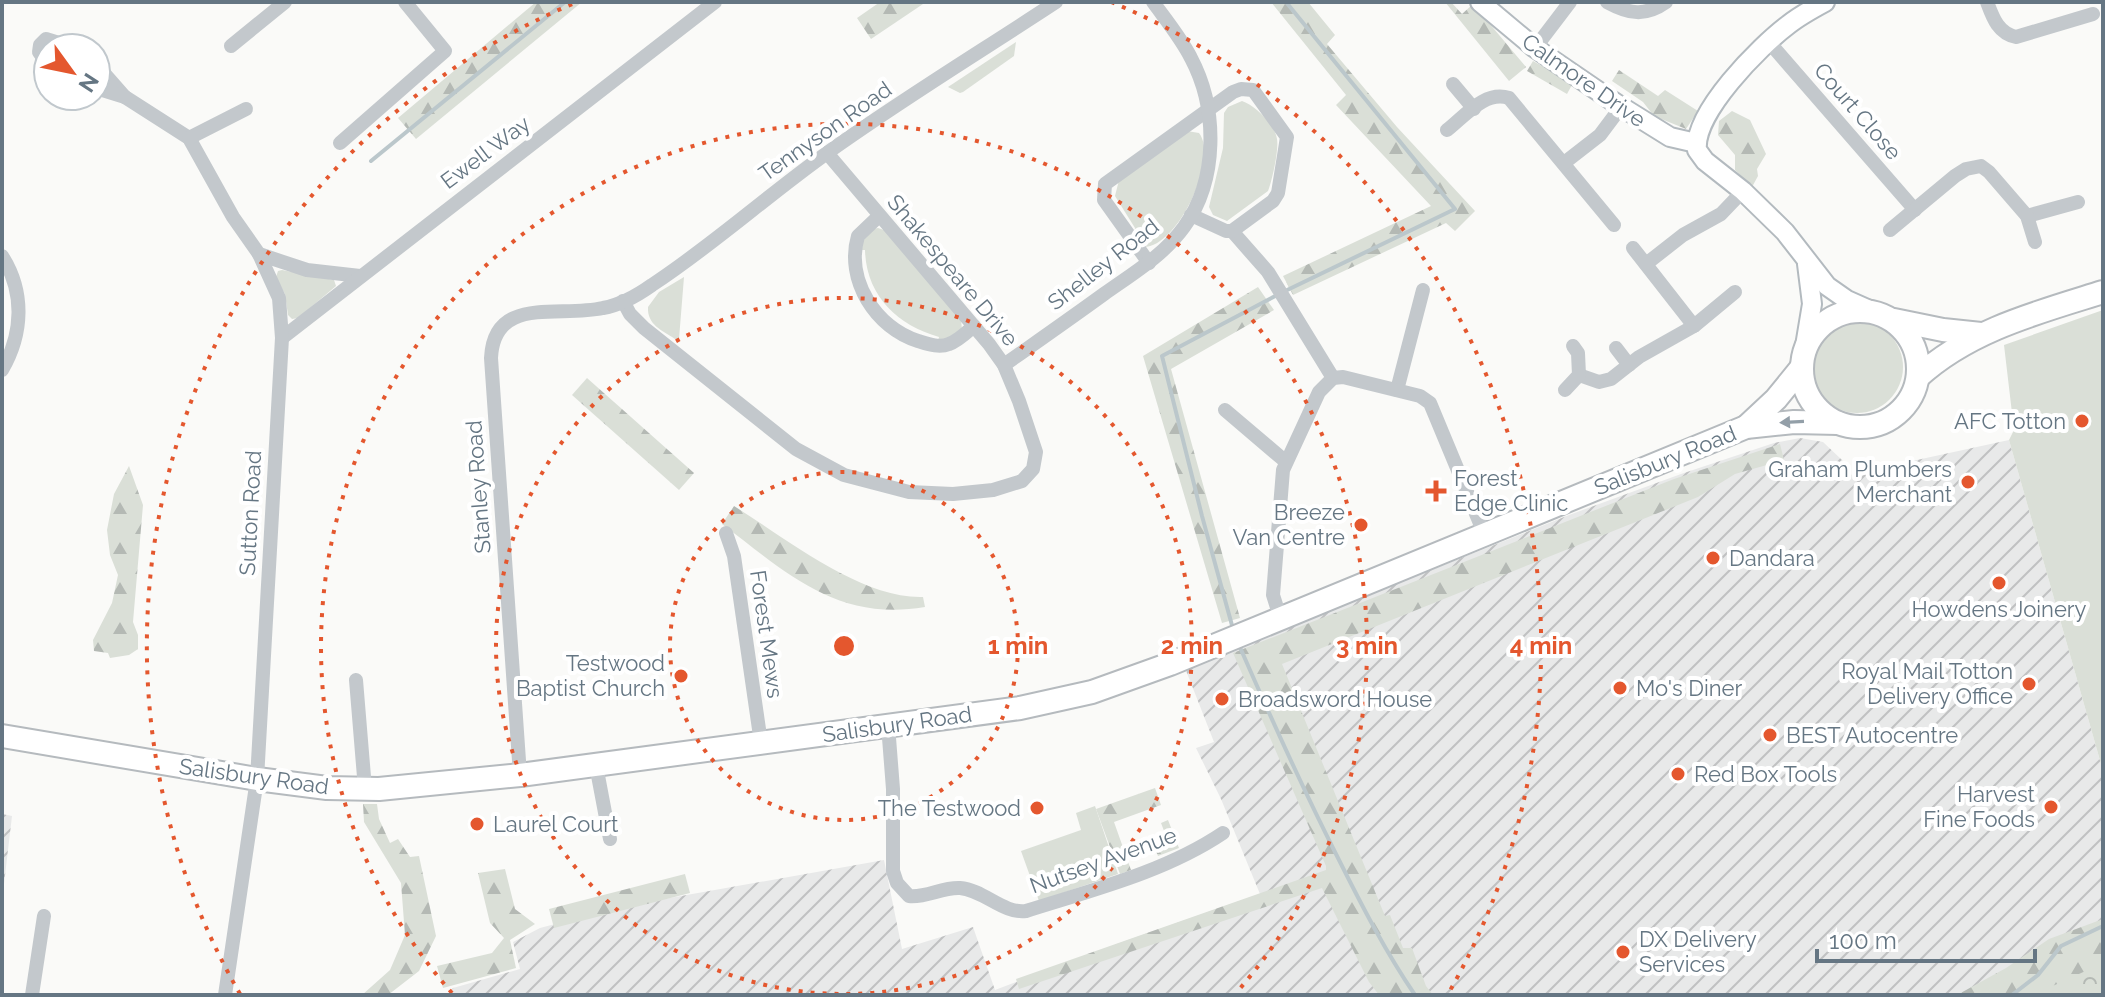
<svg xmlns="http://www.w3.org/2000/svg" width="2105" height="997" font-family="Raleway,sans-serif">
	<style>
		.industrial { fill: url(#industrial-furrows) }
		.green { fill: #dadfd7 }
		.forest { fill: url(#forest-firs) }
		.park { fill: url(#park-crowns) }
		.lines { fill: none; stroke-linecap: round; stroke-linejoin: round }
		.stream { stroke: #bbc7cb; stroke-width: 4 }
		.secondary-casing { stroke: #b3babf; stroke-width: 22 }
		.primary-casing { stroke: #b5babe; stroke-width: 26 }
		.street { stroke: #c3c8cc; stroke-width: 14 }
		.secondary { stroke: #fff; stroke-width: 18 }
		.primary { stroke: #fff; stroke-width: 22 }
		.oneway { fill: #939fa8 }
		.ring { fill: none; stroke: #e4572e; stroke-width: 4; stroke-dasharray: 4 8 }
		.poi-dot { fill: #e4572e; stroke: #fff; stroke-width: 3 }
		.labels { text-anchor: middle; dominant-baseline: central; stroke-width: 8; stroke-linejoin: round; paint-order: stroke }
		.street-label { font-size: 22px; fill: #657683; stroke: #fff }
		.poi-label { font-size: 22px; fill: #657683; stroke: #fff; text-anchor: start }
		.centre { fill: #e4572e; stroke: #fff; stroke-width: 4 }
		.ring-label { font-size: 24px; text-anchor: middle; font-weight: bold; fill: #e4572e; stroke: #fff; stroke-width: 8; stroke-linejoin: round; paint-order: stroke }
	</style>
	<defs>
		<pattern id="industrial-furrows" width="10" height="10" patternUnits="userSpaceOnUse" patternTransform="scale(2)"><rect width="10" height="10" fill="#e8e9e9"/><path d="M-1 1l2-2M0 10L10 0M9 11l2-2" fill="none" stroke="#c0c1c2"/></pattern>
		<pattern id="forest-firs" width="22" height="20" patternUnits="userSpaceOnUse" patternTransform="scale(2)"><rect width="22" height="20" fill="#dadfd7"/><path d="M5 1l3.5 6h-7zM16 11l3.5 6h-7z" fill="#b4b9b4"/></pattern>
		<pattern id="park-crowns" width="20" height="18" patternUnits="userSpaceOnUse" patternTransform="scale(2)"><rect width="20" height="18" fill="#dadfd7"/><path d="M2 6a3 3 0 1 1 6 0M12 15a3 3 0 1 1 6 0" fill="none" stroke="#b4b9b4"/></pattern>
	</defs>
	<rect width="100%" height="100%" fill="#fafaf8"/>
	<g class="industrial">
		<polygon points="1800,438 1823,442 1842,460 1853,477 1903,463 2009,440 2103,771 2103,944 1957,995 447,995 453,988 520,969 513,942 540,928 619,907 884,860 902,949 973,927 995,990 1128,940 1260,894 1221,799 1196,748 1214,742 1185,668 1569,515 1681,474 1774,443"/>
		<polygon points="2,814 12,816 2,901"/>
	</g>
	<g class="green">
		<polygon points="1016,42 1014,56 963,92 960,93 948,87"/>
		<path d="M1242 101C1254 105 1275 124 1277 139 1279 150 1272 181 1268 191L1227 221 1213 215 1209 207 1223 148 1224 113 1228 107Z"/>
		<path d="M1187 131 1199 133C1219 158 1178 247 1144 247L1134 235 1135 228 1115 196 1120 176Z"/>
		<path d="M878 228 884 230 961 319 962 330 957 335 938 342 939 337C897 325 866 295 865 250H860V241L873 229Z"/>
		<polygon points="282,270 334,280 336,286 298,318 292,319 288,315 285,294 276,277 278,271"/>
		<path d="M684 277 679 339H675C662 330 647 325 648 307L659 292Z"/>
		<polygon points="2103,310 2103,771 2009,440 2014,430 2004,345"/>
		<circle cx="1857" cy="367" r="46"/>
		<polygon points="1095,806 1118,874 1039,901 1021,851 1081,830 1076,813"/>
	</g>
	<g class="forest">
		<polygon points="536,2 582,2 416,139 398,118"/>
		<polygon points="880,2 926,2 871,39 857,18"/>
		<polygon points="1271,2 1308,2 1335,35 1327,44 1397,127 1475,211 1455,231 1446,223 1293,295 1283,276 1431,206 1336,105 1346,95"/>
		<polygon points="1445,2 1451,2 1462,14 1473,4 1526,67 1509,81"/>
		<polygon points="1533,61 1573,83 1567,94 1527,71"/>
		<polygon points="1619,70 1658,96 1665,90 1698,111 1686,129 1654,116 1643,102 1612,81"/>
		<polygon points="1732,111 1750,120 1766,154 1757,169 1758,176 1752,187 1735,170 1735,155 1718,135 1719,121"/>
		<polygon points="1258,287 1274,310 1171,369 1240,618 1222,623 1143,356"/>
		<polygon points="587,378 694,473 679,490 572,395"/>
		<polygon points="1780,444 1784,460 1735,474 1698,497 1282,664 1385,916 1390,915 1403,948 1412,948 1426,986 1433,995 1379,995 1369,982 1322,888 1019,989 1016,979 1326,870 1326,866 1233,653 1674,479"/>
		<polygon points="129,466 143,505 133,622 138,635 138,649 129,655 110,658 108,653 94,651 93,640 112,603 118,575 110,555 107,530 114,494"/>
		<path d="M734 506C787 539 861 599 923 597L925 607C837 622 787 573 722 524Z"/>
		<polygon points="1155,788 1161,805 1114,822 1131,870 1120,874 1096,809"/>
		<polygon points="363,804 377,804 379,819 390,843 398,839 410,857 419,856 436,936 419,971 388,995 362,995 390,970 405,935 401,883 364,822"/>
		<polygon points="1168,820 1179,848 1158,856 1152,842 1166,836 1161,823"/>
		<polygon points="505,869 515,909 535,924 510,940 516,968 443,988 437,966 492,953 504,938 490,923 478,873"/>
		<polygon points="685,874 690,893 554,928 549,909"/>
		<polygon points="2103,919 2103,991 2095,995 1957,995 2006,968 2049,939"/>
	</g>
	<polygon class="park" points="2103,963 2103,995 2033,995"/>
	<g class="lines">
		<g class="stream">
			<polyline points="371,161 565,2"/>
			<polyline points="1233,629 1202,516 1162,356 1281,293 1455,209 1286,2"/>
			<path d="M1239 645C1270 716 1302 787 1337 856 1361 904 1385 951 1415 995"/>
			<polyline points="2012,995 2038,975 2061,946 2103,926"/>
		</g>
		<g class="secondary-casing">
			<g id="secondary">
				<polyline points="1480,2 1535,48 1617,104 1670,137 1696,143"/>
				<path d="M1825 2C1812 9 1799 16 1788 25 1760 46 1693 113 1697 150L1705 161 1743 191 1785 232 1827 286 1847 300 1874 312"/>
				<polyline points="1804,352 1812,304 1807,264"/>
			</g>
		</g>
		<g class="primary-casing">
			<g id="primary">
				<circle cx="1860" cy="369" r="58"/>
				<polyline points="1894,320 1943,330 1981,334"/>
				<path d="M1918 377C1969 330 2039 312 2103 292"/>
				<polyline points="1746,427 1776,399 1802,367"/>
				<polyline points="2,736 257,779 327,788 379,789 520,775 1020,708 1092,692 1170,664 1746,427 1794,422 1838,423"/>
			</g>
		</g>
		<g class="street">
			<path d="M1607 2C1629 14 1645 17 1666 2"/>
			<path d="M1987 2C1993 18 1998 33 2016 37L2093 14"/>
			<polyline points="1768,41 1915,210"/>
			<polyline points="231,46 285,2"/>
			<polyline points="1535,48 1570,2"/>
			<polyline points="48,64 39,52 40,45 46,39 75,48"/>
			<polyline points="96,64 125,97 189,138 233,217 259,254 307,270 360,276"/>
			<polyline points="1453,84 1474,109"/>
			<polyline points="96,88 125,97"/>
			<path d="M1447 130C1465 116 1485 90 1509 98L1614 225"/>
			<polyline points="189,138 246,109"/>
			<polyline points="340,143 445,51 405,2"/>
			<polyline points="1564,163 1600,135 1621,107"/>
			<path d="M879 216 858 236C845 280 876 328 918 341 928 344 939 348 949 344 958 341 967 332 974 326"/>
			<polyline points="2027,216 2078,202"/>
			<polyline points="1890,230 1955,176 1966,169 1981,166 1989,172 2027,216 2035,242"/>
			<polyline points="1232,231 1268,272 1333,378"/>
			<polyline points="1633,248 1694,326"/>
			<path d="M2 256C25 292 23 334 2 370"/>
			<polyline points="1149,263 1104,200 1105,184 1233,92 1241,89 1253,90 1287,137 1278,193 1273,201 1232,231 1226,231 1191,215"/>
			<polyline points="1646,264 1683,235 1721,214 1743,191"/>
			<polyline points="623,301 630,314 644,328 796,449 844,475 909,492 953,494 993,490 1022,481 1033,469 1036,452 1019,401 1004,365 989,344 827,153"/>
			<polyline points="282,338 715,2"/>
			<polyline points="1616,348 1629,365"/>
			<path d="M1004 365C1038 341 1071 318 1104 294 1132 274 1163 256 1184 227 1218 180 1218 109 1191 58 1181 38 1166 20 1153 2"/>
			<polyline points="1579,375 1599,382 1611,379 1639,357 1694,326 1735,292"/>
			<polyline points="1397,390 1423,290"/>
			<polyline points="1565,390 1579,375 1578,353 1573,346"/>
			<polyline points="1225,410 1285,461"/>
			<polyline points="726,533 734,556 761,743"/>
			<polyline points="1280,617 1273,595 1283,470 1319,392 1333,378 1343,377 1420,396 1430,403 1484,533"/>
			<polyline points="356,680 365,789"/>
			<path d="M888 725 893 789V871L897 883 909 896C926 898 942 887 960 888 984 890 1003 914 1026 911 1092 890 1165 872 1223 833"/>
			<polyline points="596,765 610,839"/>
			<path d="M520 775 491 358C494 295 558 318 603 308 620 305 638 295 652 285 713 245 768 195 827 153 901 100 980 52 1056 2"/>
			<polyline points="32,995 44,916"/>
			<polyline points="225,995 257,779 282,338 279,298 259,254"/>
		</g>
		<use href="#secondary" class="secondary"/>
		<use href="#primary" class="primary"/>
	</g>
	<defs><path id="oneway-solid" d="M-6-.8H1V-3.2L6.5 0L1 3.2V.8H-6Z" transform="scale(2)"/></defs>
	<use class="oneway" href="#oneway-solid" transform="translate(1792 422) rotate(177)"/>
	<g class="ring">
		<circle cx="844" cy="646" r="174"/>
		<circle cx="844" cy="646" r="348"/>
		<path d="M452 993A523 523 0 1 1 1236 993"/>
		<path d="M240 994A697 697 0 0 1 577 2M1111 2A697 697 0 0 1 1448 994"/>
	</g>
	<g class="poi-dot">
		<circle cx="2082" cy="421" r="8"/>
		<circle cx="1968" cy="482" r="8"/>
		<path d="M1432 479h8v8h8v8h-8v8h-8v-8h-8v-8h8z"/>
		<circle cx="1361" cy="525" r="8"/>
		<circle cx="1713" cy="558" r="8"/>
		<circle cx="1999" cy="583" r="8"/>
		<circle cx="681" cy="676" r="8"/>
		<circle cx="2029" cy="684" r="8"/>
		<circle cx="1620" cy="688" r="8"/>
		<circle cx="1222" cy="699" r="8"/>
		<circle cx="1770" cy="735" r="8"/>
		<circle cx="1678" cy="774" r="8"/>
		<circle cx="2051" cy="807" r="8"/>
		<circle cx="1037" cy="808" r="8"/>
		<circle cx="477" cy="824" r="8"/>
		<circle cx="1623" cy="952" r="8"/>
	</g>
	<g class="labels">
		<g class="street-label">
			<text transform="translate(1584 80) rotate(35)">Calmore Drive</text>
			<text transform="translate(1858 111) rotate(49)">Court Close</text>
			<text transform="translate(825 131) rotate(-35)">Tennyson Road</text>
			<text transform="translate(485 152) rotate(-37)">Ewell Way</text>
			<text transform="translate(1103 264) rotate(-38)">Shelley Road</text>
			<text transform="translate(953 270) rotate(50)">Shakespeare Drive</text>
			<text transform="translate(1665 460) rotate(-22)">Salisbury Road</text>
			<text transform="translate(478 487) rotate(-94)">Stanley Road</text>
			<text transform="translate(250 513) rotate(-87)">Sutton Road</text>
			<text transform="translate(767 634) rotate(82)">Forest Mews</text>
			<text transform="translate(897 724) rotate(-8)">Salisbury Road</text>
			<text transform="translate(254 776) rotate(8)">Salisbury Road</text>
			<text transform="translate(1103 860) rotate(-20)">Nutsey Avenue</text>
		</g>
		<g class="poi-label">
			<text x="2066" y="421" text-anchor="end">AFC Totton</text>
			<text x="1952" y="469" text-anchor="end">Graham Plumbers<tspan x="1952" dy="25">Merchant</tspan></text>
			<text x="1454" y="478">Forest<tspan x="1454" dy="25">Edge Clinic</tspan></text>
			<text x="1345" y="512" text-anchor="end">Breeze<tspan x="1345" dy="25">Van Centre</tspan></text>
			<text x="1729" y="558">Dandara</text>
			<text x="1999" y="609" text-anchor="middle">Howdens Joinery</text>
			<text x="665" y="663" text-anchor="end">Testwood<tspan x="665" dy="25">Baptist Church</tspan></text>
			<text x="2013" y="671" text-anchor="end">Royal Mail Totton<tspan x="2013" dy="25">Delivery Office</tspan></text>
			<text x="1636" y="688">Mo's Diner</text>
			<text x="1238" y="699">Broadsword House</text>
			<text x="1786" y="735">BEST Autocentre</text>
			<text x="1694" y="774">Red Box Tools</text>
			<text x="2035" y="794" text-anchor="end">Harvest<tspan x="2035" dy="25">Fine Foods</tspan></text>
			<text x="1021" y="808" text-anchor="end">The Testwood</text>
			<text x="493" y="824">Laurel Court</text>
			<text x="1639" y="939">DX Delivery<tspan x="1639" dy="25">Services</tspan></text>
		</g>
	</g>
	<circle cx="844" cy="646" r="12" class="centre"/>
	<g class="ring-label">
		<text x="1018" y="654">1 min</text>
		<text x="1192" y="654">2 min</text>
		<text x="1367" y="654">3 min</text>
		<text x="1541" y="654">4 min</text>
	</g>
	<rect width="2105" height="997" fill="none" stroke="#657683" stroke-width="8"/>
	<g transform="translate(72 72) rotate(123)"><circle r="38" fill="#ffffff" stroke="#c1c8cd" stroke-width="2"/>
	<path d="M0-6L14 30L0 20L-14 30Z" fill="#e4572e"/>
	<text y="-12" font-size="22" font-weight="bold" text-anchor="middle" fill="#657683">N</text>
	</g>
	<path d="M1817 949v12h218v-12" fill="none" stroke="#657683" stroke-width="4"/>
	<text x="1829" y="949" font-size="24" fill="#657683" stroke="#ffffff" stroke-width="6" paint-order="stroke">100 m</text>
</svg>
